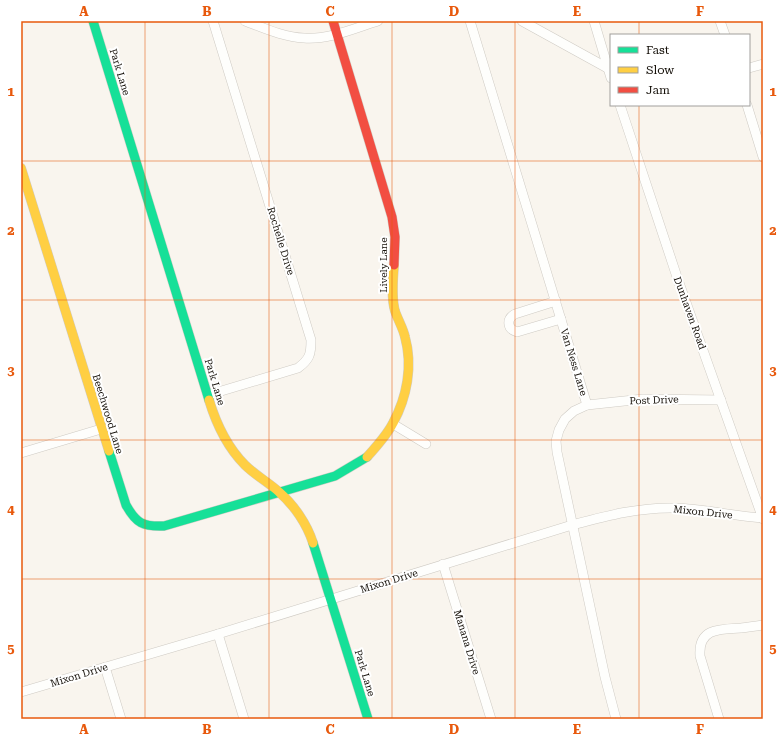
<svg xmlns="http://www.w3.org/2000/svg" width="784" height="740" font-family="'Roboto Serif',serif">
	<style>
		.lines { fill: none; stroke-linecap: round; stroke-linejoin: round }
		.street-casing { stroke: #cfcbc4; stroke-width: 10 }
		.fast-casing { stroke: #cfcbc4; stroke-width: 10 }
		.slow-casing { stroke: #cfcbc4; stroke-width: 10 }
		.jam-casing { stroke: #cfcbc4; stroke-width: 10 }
		.street { stroke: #fefefc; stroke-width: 9 }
		.fast { stroke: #16e098; stroke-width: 9 }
		.slow { stroke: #ffcf43; stroke-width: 9 }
		.jam { stroke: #f24e42; stroke-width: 9 }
		.grid { fill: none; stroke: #e8590c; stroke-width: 1; stroke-opacity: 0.55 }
		.labels { text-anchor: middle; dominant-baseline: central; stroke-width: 4; stroke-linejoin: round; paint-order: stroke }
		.street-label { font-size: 10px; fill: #140f08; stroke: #fff }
		.neatline { fill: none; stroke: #e8590c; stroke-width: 1.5 }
		.grid-label { font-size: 13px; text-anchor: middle; font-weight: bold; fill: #e8590c }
	</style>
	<rect width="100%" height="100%" fill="#f9f5ee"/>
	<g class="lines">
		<g class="street-casing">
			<g id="street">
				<path d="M245 21C264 28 283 37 304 38 329 40 355 28 378 21"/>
				<polyline points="470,21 587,405"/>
				<polyline points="522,21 611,70"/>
				<polyline points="594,21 611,78"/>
				<polyline points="720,21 725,35"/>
				<polyline points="749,68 763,64"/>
				<polyline points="620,105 677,277 763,519"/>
				<polyline points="747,105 763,157"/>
				<path d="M556 301 515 314C506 319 507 329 517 332L561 319"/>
				<path d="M208 395 298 368C310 359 311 354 311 340L213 21"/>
				<polyline points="393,424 426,444"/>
				<polyline points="21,453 101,429"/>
				<polyline points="443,564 491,719"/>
				<polyline points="218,634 244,719"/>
				<polyline points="105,667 121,719"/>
				<path d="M21 692 218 634 572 525C606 516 639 507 675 508 704 509 733 516 763 518"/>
				<polyline points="616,719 605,677 557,452 556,441 559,430 565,419 574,411 587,405 643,399 721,400"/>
				<path d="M719 719 700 656C698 628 720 629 741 628 749 627 756 626 763 625"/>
			</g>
		</g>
		<g class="fast-casing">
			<g id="fast">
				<polyline points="93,21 209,400"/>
				<path d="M109 451 126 505C136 523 143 527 164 526L335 476 367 457"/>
				<polyline points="313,543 368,719"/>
			</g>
		</g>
		<g class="slow-casing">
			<g id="slow">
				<polyline points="21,168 109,451"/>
				<path d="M209 400C216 423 227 447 245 465 255 475 268 482 279 492 294 505 307 524 313 543"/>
				<path d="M367 457C376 447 387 435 393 423 407 397 413 366 405 337 403 328 398 320 395 311 391 297 393 280 394 265"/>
			</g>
		</g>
		<g class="jam-casing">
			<polyline id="jam" points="333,21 392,217 395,237 394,265"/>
		</g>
		<use href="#street" class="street"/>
		<use href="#fast" class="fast"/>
		<use href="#slow" class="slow"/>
		<use href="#jam" class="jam"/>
	</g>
	<path class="grid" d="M145 21V719M269 21V719M392 21V719M515 21V719M639 21V35M639 105V719M21 161H763M21 300H763M21 440H763M21 579H763"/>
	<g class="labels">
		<g class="street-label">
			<text transform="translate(120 72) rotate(73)">Park Lane</text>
			<text transform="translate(281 241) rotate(73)">Rochelle Drive</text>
			<text transform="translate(383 265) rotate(-90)">Lively Lane</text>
			<text transform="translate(690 313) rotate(70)">Dunhaven Road</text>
			<text transform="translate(574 362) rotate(73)">Van Ness Lane</text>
			<text transform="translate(215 382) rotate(73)">Park Lane</text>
			<text transform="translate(654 400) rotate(-2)">Post Drive</text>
			<text transform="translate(108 414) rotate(73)">Beechwood Lane</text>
			<text transform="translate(703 512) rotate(6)">Mixon Drive</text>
			<text transform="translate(389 581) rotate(-17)">Mixon Drive</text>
			<text transform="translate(467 642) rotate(73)">Manana Drive</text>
			<text transform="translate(365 673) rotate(73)">Park Lane</text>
			<text transform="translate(79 675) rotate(-17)">Mixon Drive</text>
		</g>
	</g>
	<rect width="784" height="740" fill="none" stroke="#ffffff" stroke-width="44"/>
	<rect x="610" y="34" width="140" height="72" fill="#ffffff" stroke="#a19f9c"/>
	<rect x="618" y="47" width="20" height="6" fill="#16e098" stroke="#a19f9c"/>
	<text x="646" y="54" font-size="12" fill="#140f08">Fast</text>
	<rect x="618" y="67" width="20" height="6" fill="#ffcf43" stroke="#a19f9c"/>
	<text x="646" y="74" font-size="12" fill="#140f08">Slow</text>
	<rect x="618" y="87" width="20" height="6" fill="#f24e42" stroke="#a19f9c"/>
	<text x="646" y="94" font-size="12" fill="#140f08">Jam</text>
	<rect x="22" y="22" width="740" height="696" class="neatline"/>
	<g class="grid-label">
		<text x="84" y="16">A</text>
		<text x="207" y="16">B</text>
		<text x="330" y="16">C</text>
		<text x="454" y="16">D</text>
		<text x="577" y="16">E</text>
		<text x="700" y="16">F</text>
		<text x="11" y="96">1</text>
		<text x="773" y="96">1</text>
		<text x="11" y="235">2</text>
		<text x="773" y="235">2</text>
		<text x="11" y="375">3</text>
		<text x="773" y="375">3</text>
		<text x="11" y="514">4</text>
		<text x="773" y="514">4</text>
		<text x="11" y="653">5</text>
		<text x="773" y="653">5</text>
		<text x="84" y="734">A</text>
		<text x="207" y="734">B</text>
		<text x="330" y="734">C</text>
		<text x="454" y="734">D</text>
		<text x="577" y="734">E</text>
		<text x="700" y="734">F</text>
	</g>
</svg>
